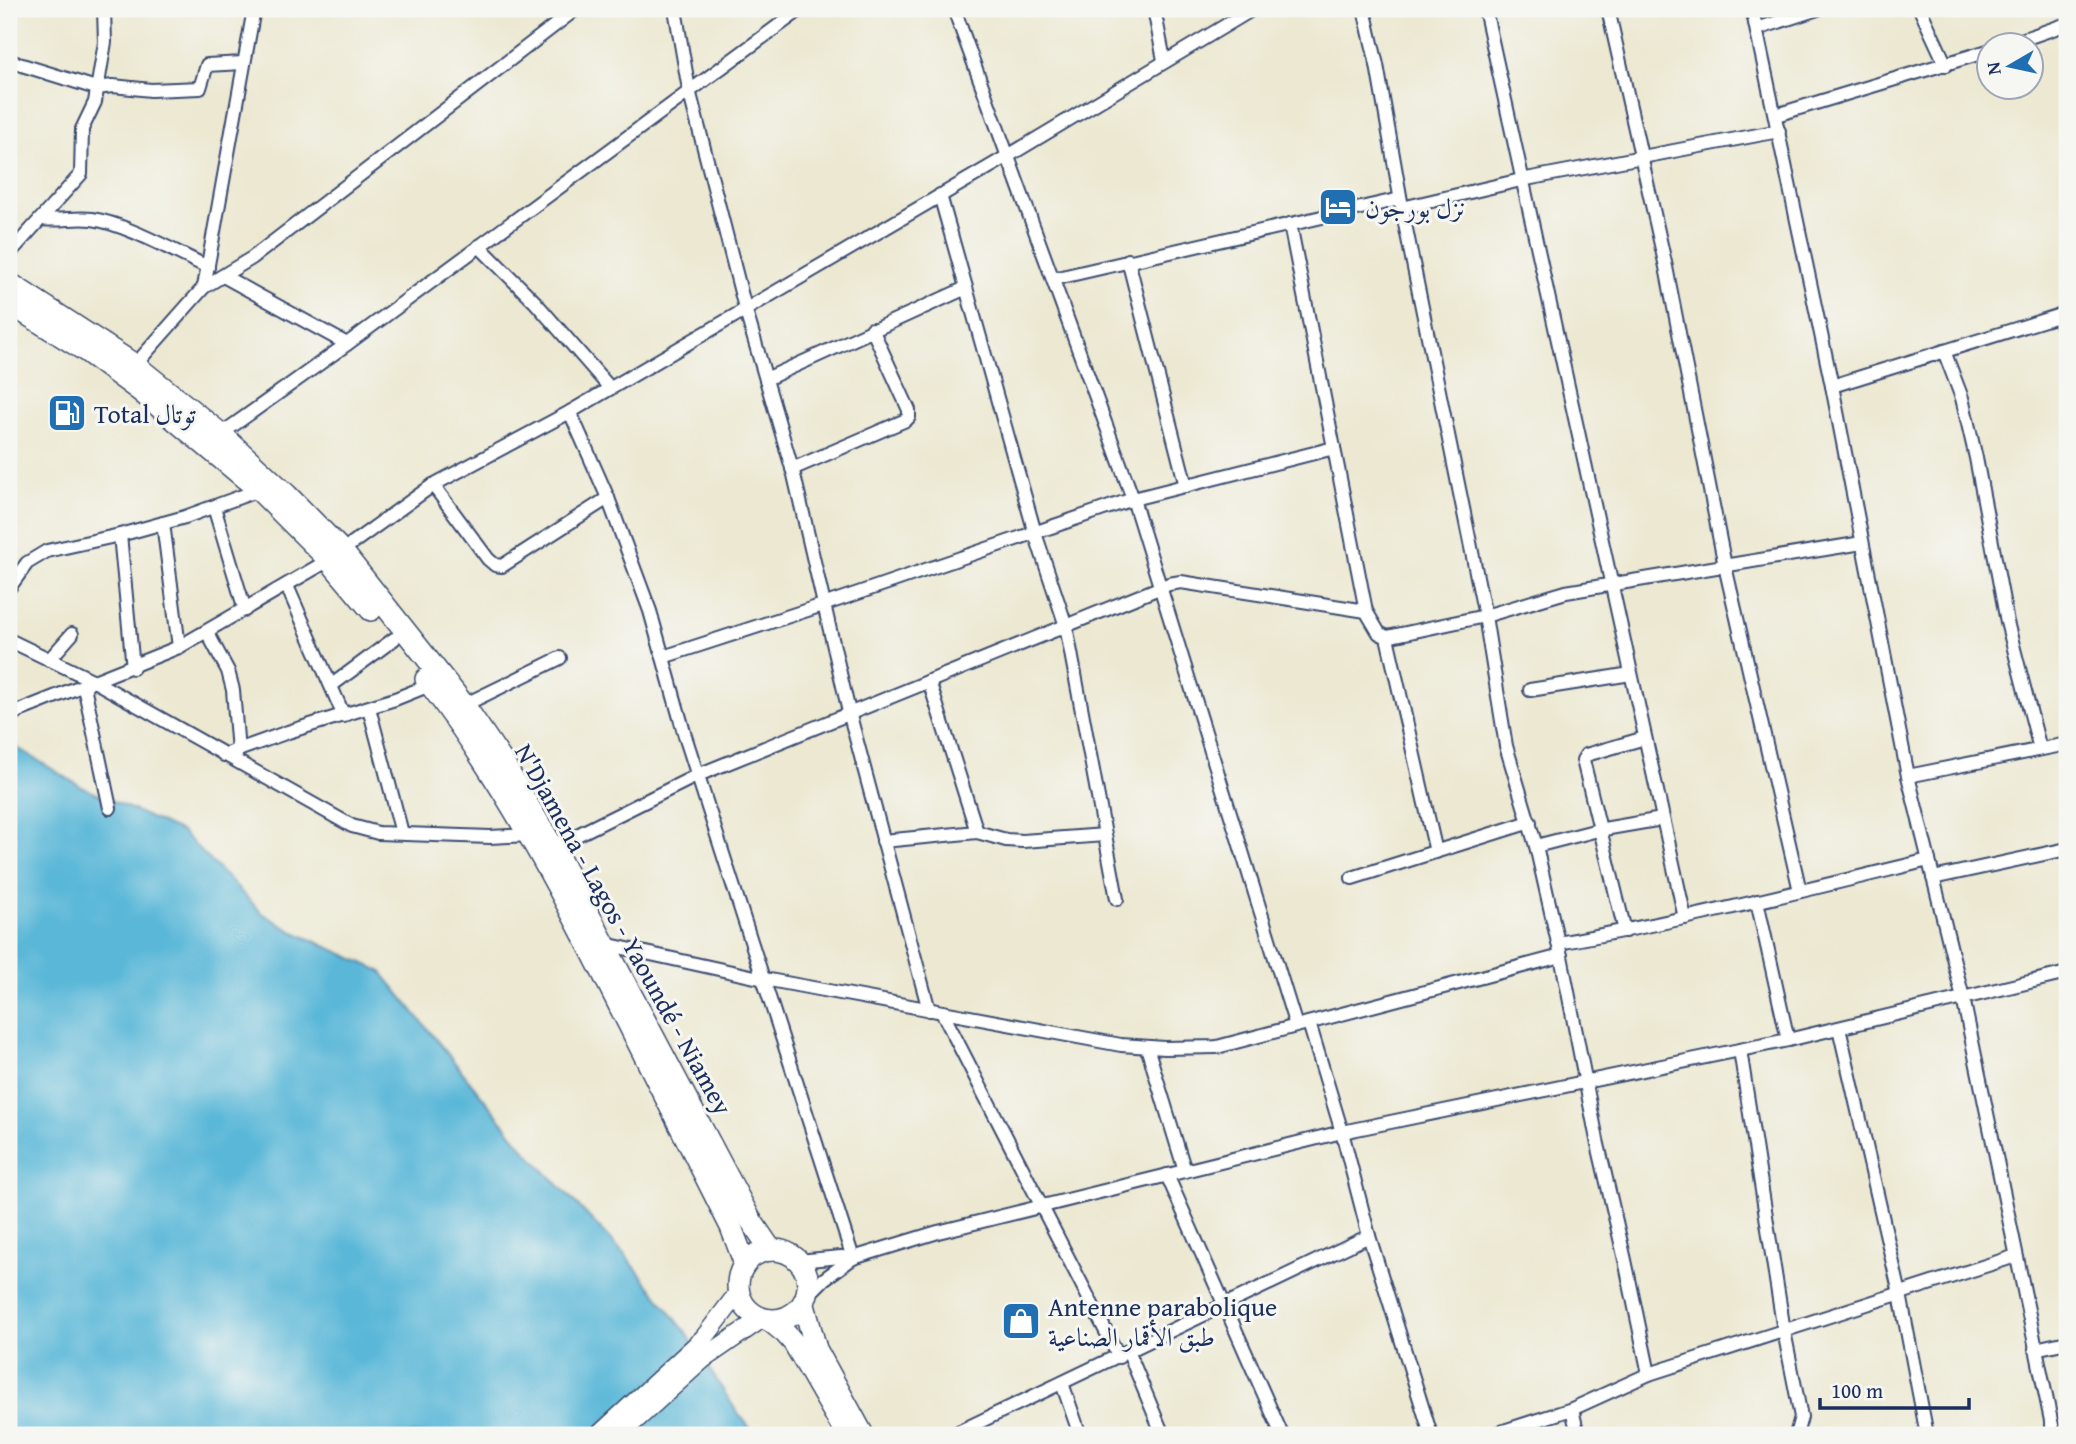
<svg xmlns="http://www.w3.org/2000/svg" width="2076" height="1444" font-family="'Gentium Book Plus',Amiri,serif">
	<style>
		.water { fill: #5ab7d8; stroke: #3a739b; stroke-width: 2 }
		.lines { fill: none; stroke-linecap: round; stroke-linejoin: round }
		.street-casing { stroke: #3a4b6f; stroke-width: 16 }
		.primary-casing { stroke: #3a4b6f; stroke-width: 21 }
		.highway-casing { stroke: #3a4b6f; stroke-width: 24 }
		.street { stroke: #fff; stroke-width: 12 }
		.primary { stroke: #fff; stroke-width: 18 }
		.highway { stroke: #fff; stroke-width: 21 }
		.labels { text-anchor: middle; dominant-baseline: central; stroke-width: 6; stroke-linejoin: round; paint-order: stroke }
		.poi-label { font-size: 26px; fill: #1b2f5e; stroke: #f6f6f2; text-anchor: start }
		.street-label { font-size: 26px; fill: #1b2f5e; stroke: #f6f6f2 }
	</style>
	<rect width="100%" height="100%" fill="#f6f6f2"/>
	<filter id="ink" filterUnits="userSpaceOnUse"><feTurbulence type="fractalNoise" baseFrequency=".0143" numOctaves="2"/><feDisplacementMap in="SourceGraphic" scale="14" xChannelSelector="R" yChannelSelector="G"/><feConvolveMatrix kernelMatrix="1 2 1 2 8 2 1 2 1" color-interpolation-filters="sRGB"/></filter>
	<filter id="wash" filterUnits="userSpaceOnUse"><feTurbulence type="fractalNoise" baseFrequency=".00686" numOctaves="4" result="noise"/><feDisplacementMap in="SourceGraphic" scale="28" xChannelSelector="R" yChannelSelector="G"/><feGaussianBlur stdDeviation="1.57" result="paint"/><feColorMatrix in="noise" values="0 0 0 0 0 0 0 0 0 0 0 0 0 0 0 0 0 1.4 0 .05"/><feComposite in="paint" operator="in"/></filter>
	<g filter="url(#wash)">
		<rect width="100%" height="100%" fill="#ece8d1"/>
		<polygon class="water" points="9,743 82,787 182,832 262,913 292,931 381,971 526,1151 625,1255 686,1332 737,1412 756,1435 9,1435"/>
	</g>
	<g filter="url(#ink)">
		<g class="lines">
			<g class="street-casing">
				<g id="street">
					<polyline points="675,9 689,90 745,308 794,475 849,712 929,1010"/>
					<polyline points="954,9 1133,499 1296,1026"/>
					<polyline points="1154,9 1164,60"/>
					<polyline points="1364,9 1377,65 1405,224 1485,616 1506,746 1536,846 1561,956 1597,1140 1625,1260 1649,1374"/>
					<polyline points="1485,9 1685,918"/>
					<polyline points="1608,9 1666,267 1725,566 1800,891"/>
					<polyline points="1752,9 1832,386 1908,776 1963,998 2054,1435"/>
					<polyline points="1920,9 1946,65"/>
					<polyline points="1757,29 1818,9"/>
					<polyline points="2004,46 2067,24"/>
					<polyline points="9,61 96,88 113,86 151,90 200,88 207,65 243,63"/>
					<polyline points="1776,115 1988,51"/>
					<polyline points="940,195 1035,533 1066,626 1117,899"/>
					<polyline points="1402,208 1521,180 1779,131"/>
					<path d="M43 219C60 221 76 217 92 219 124 223 177 253 208 267"/>
					<polyline points="1290,224 1366,611 1379,633 1387,637 1436,852"/>
					<polyline points="479,246 535,302 610,388"/>
					<polyline points="9,254 81,174 82,129 95,102 105,42 104,9"/>
					<polyline points="1128,260 1186,486"/>
					<polyline points="225,277 347,344"/>
					<polyline points="1053,279 1400,199"/>
					<polyline points="204,287 254,9"/>
					<polyline points="2059,315 2067,345"/>
					<polyline points="1944,351 1962,398 1976,458 2007,622 2040,749"/>
					<polyline points="135,365 204,287 252,258 576,9"/>
					<polyline points="766,379 966,288"/>
					<polyline points="1832,386 2067,313"/>
					<polyline points="570,412 608,498 650,611 685,736 853,1258"/>
					<polyline points="221,434 347,344 801,9"/>
					<polyline points="792,469 906,420 909,417 909,410 872,329"/>
					<polyline points="433,485 488,559 495,565 502,566 608,498"/>
					<polyline points="214,507 245,610"/>
					<polyline points="163,523 179,647"/>
					<polyline points="120,535 133,668"/>
					<polyline points="287,586 344,716"/>
					<polyline points="9,588 27,563 47,551 120,535 185,517 259,490"/>
					<polyline points="207,632 228,671 233,690 238,751"/>
					<polyline points="1387,637 1485,616 1566,592 1862,543"/>
					<polyline points="9,640 94,681 352,826 378,833 490,837 529,835"/>
					<polyline points="663,657 823,605 1133,499 1334,448"/>
					<polyline points="49,660 72,634"/>
					<polyline points="929,681 977,832"/>
					<polyline points="332,685 394,639"/>
					<polyline points="84,686 110,808"/>
					<polyline points="1530,690 1631,674"/>
					<polyline points="464,705 560,658"/>
					<polyline points="369,708 402,833"/>
					<polyline points="9,715 179,647 329,560 433,485 570,412 1003,159 1253,9"/>
					<polyline points="224,755 288,732 395,699 430,685"/>
					<polyline points="1908,776 2067,744"/>
					<polyline points="883,841 977,832 1006,840 1023,841 1105,835"/>
					<polyline points="1536,846 1598,830 1662,819"/>
					<polyline points="553,847 698,775 1169,584 1181,582 1366,611"/>
					<polyline points="1352,878 1530,822"/>
					<polyline points="1933,878 2067,849"/>
					<polyline points="1757,901 1788,1040"/>
					<polyline points="1625,931 1583,760 1586,755 1645,738"/>
					<path d="M1558 943C1683 921 1806 890 1929 860"/>
					<polyline points="605,944 764,979 1121,1045 1165,1048 1217,1047 1561,956"/>
					<polyline points="942,1012 1119,1357"/>
					<polyline points="1839,1028 1900,1294 1927,1435"/>
					<polyline points="1147,1047 1185,1171"/>
					<polyline points="1740,1050 1784,1331 1801,1417 1796,1435"/>
					<polyline points="1167,1175 1282,1435"/>
					<polyline points="1369,1236 1431,1435"/>
					<polyline points="798,1261 841,1257 853,1258"/>
					<polyline points="808,1295 824,1279 853,1258 938,1232 1342,1132 1788,1040 2067,973"/>
					<polyline points="2035,1349 2067,1342"/>
					<polyline points="1128,1351 1163,1435"/>
					<polyline points="1062,1383 1080,1435"/>
					<polyline points="1572,1409 1578,1435"/>
					<polyline points="952,1435 1369,1236 1342,1132 1309,1023"/>
					<polyline points="1491,1435 1572,1409 1649,1374 2016,1256"/>
				</g>
			</g>
			<g class="primary-casing">
				<g id="primary">
					<polyline points="599,1435 704,1338 739,1292"/>
					<polyline points="619,1435 703,1359 761,1319"/>
				</g>
			</g>
			<g class="highway-casing">
				<g id="highway">
					<polyline points="9,283 135,365 221,434 287,495 342,551 464,705 502,761 553,847 750,1219 771,1250"/>
					<polyline points="9,303 86,351 139,390 259,490 329,560 371,610"/>
					<path d="M426 679C502 778 560 888 616 999 655 1075 693 1151 731 1227L745 1264"/>
					<circle cx="773" cy="1285" r="35"/>
					<polyline points="804,1305 816,1349 863,1435"/>
					<polyline points="769,1320 785,1333 794,1343 847,1435"/>
				</g>
			</g>
			<use href="#street" class="street"/>
			<use href="#primary" class="primary"/>
			<use href="#highway" class="highway"/>
		</g>
	</g>
	<defs>
		<g id="hotel-square" transform="scale(2.0125)"><rect x="-9" y="-9" width="18" height="18" rx="4" fill="#1f6fb2" stroke="#f6f6f2"/><path d="M-6-4.5h1.5V1H6V5H4.5V3h-9V5H-6ZM-4 0a1.8 1.8 0 1 1 3.6 0ZM.5 0V-2.5h3Q6-2.5 6 0Z" fill="#fff"/></g>
		<g id="fuel-square" transform="scale(2.0125)"><rect x="-9" y="-9" width="18" height="18" rx="4" fill="#1f6fb2" stroke="#f6f6f2"/><path d="M-5.5-6h7V0h2V4h1.3V-2.5L3-4.5l.8-.8L6-3V5H2.5V1h-1V6h-7ZM-4.2-4.7v3.2H.2V-4.7Z" fill="#fff"/></g>
		<g id="shop-square" transform="scale(2.0125)"><rect x="-9" y="-9" width="18" height="18" rx="4" fill="#1f6fb2" stroke="#f6f6f2"/><path d="M-5-2.5h2.3a2.7 3.5 0 0 1 5.4 0H5L5.5 6h-11ZM-1.5-2.5h3a1.5 2.3 0 0 0-3 0Z" fill="#fff"/></g>
	</defs>
	<g fill-rule="evenodd">
		<use href="#hotel-square" x="1338" y="207"/>
		<use href="#fuel-square" x="67" y="413"/>
		<use href="#shop-square" x="1021" y="1321"/>
	</g>
	<g class="labels">
		<g class="poi-label">
			<text x="1365" y="207">نزل بورجون</text>
			<text x="94" y="413">Total توتال</text>
			<text x="1048" y="1306">Antenne parabolique<tspan x="1048" dy="30">طبق الأقمار الصناعية</tspan></text>
		</g>
		<g class="street-label">
			<text transform="translate(624 929) rotate(61)">N'Djamena - Lagos - Yaoundé - Niamey</text>
		</g>
	</g>
	<rect width="2076" height="1444" fill="none" stroke="#f6f6f2" stroke-width="35"/>
	<g transform="translate(2010 66) rotate(261)"><circle r="33" fill="#f6f6f2" stroke="#9ea6b7" stroke-width="2"/>
	<path d="M0-5L12 26L0 18L-12 26Z" fill="#1f6fb2"/>
	<text y="-10" font-size="19" font-weight="bold" text-anchor="middle" fill="#1b2f5e">N</text>
	</g>
	<path d="M1820 1398v10h149v-10" fill="none" stroke="#1b2f5e" stroke-width="3.5"/>
	<text x="1831" y="1398" font-size="21" fill="#1b2f5e" stroke="#f6f6f2" stroke-width="5" paint-order="stroke">100 m</text>
</svg>
